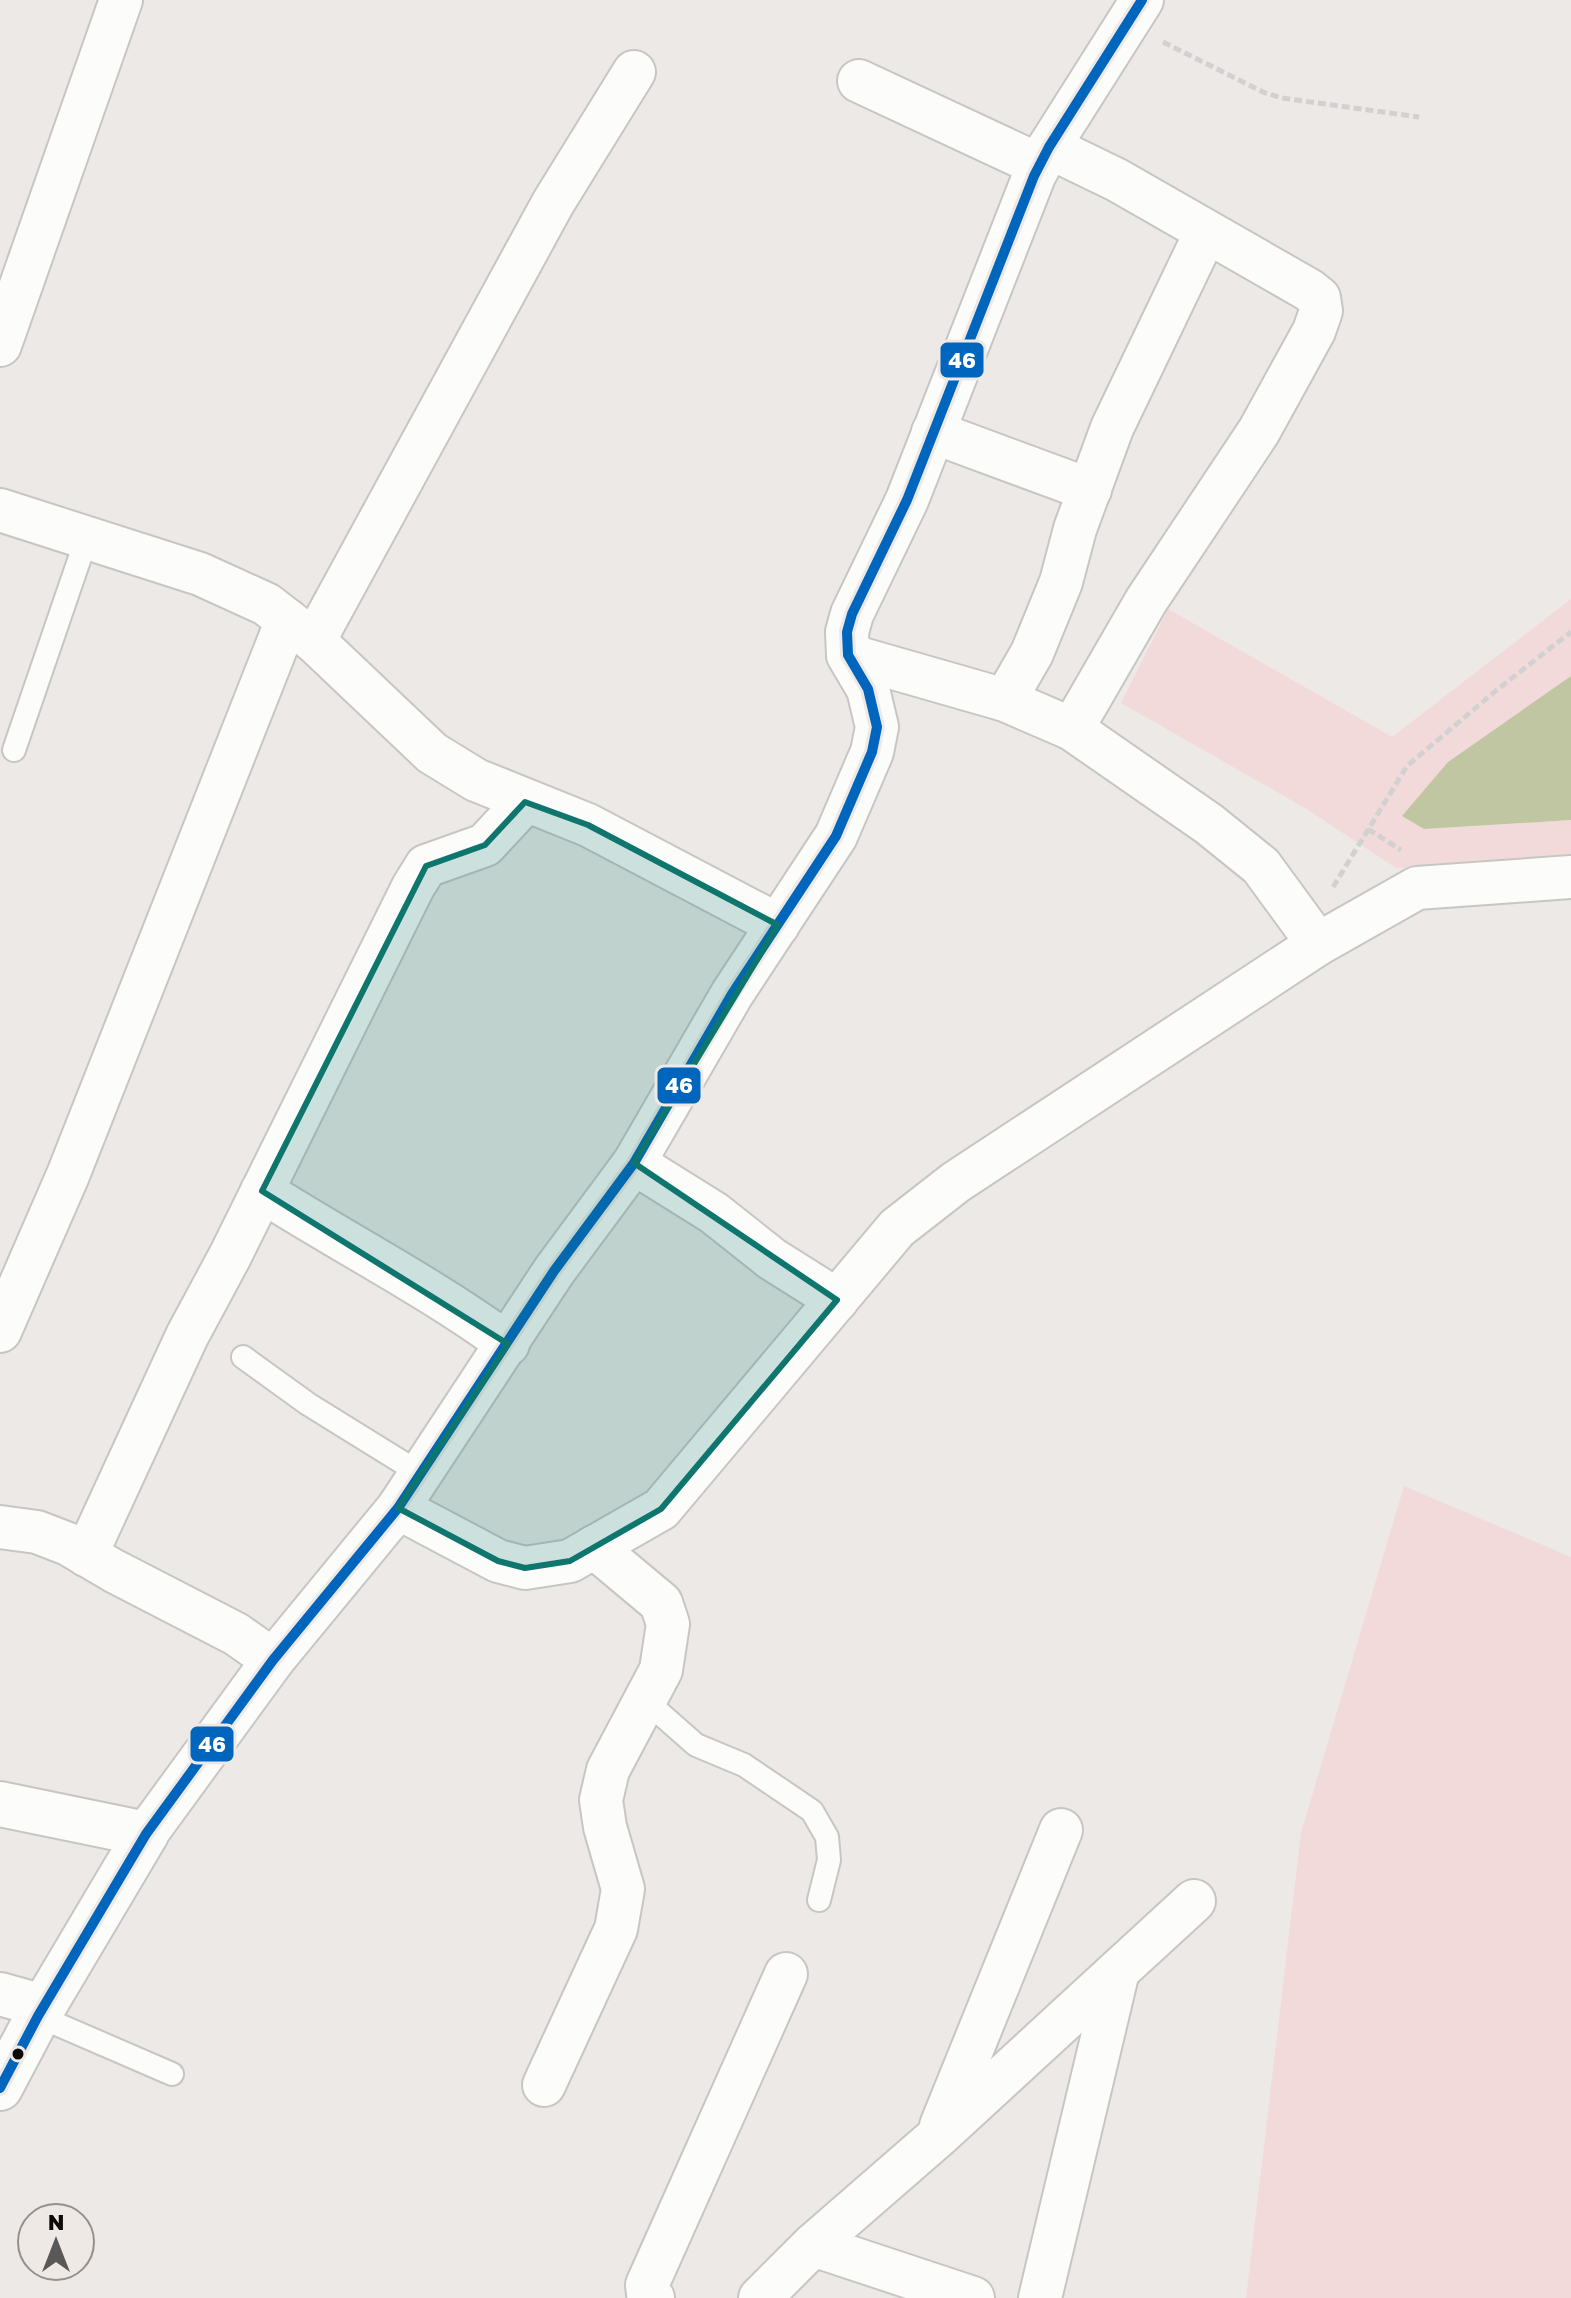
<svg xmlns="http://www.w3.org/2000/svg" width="1571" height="2298" font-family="'Golos Text',sans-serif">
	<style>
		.green { fill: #f3dada }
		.water { fill: #c1c6a2 }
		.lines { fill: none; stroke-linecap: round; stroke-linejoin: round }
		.service-casing { stroke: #c8c6c5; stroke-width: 26 }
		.minor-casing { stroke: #c8c6c5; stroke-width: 46 }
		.tertiary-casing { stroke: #c8c6c5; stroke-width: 48 }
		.path { stroke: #d2d1d1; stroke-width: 5; stroke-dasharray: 8 4; stroke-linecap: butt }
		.service { stroke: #fcfcfb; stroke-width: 22 }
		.minor { stroke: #fcfcfb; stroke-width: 42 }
		.tertiary { stroke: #fcfcfb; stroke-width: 44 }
		.bus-1-casing { stroke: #eee9e5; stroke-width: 16 }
		.bus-1 { stroke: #0065bd; stroke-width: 10 }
		.marked { fill: #0f766e; fill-opacity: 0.2; stroke: #0f766e; stroke-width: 6; stroke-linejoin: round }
		.bus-dot { fill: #0d0b0a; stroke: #eee9e5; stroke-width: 3 }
		.line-badge { stroke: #eee9e5; stroke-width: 3 }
		.badge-label { font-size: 22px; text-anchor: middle; font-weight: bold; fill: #fff }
	</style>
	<rect width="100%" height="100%" fill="#ece9e7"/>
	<g class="green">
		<polygon points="1571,599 1571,676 1448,762 1424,829 1571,820 1571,855 1396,868 1305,808 1121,703 1168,609 1392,737"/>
		<polygon points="1404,1486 1571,1557 1571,2298 1246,2298 1301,1833"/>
	</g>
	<polygon class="water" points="1571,676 1571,820 1424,829 1402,816 1448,762"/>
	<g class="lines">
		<g class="service-casing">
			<g id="service">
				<polyline points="14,750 87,537"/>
				<polyline points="243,1357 308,1404 421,1474"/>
				<polyline points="646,1701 696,1745 744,1765 812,1811 827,1837 829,1860 819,1900"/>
				<polyline points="38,2016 172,2074"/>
			</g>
		</g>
		<g class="minor-casing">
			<g id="minor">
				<polyline points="859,81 1039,165"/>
				<polyline points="1049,147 1117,180 1309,290 1319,298 1321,311 1314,331 1259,431 1146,601 1072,729"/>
				<polyline points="0,345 121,0"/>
				<polyline points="933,432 1090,490"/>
				<polyline points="0,510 200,574 266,604 314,641 432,753 476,780 588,825 778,925"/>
				<polyline points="314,641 553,203 634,72"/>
				<polyline points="848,655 1005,700 1072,729 1209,824 1261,866 1318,944"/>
				<polyline points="1005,700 1032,653 1061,582 1075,529 1112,428 1206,232"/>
				<polyline points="634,1163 714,1213 772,1259 837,1300"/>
				<path d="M262 1191C344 1243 430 1287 508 1344"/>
				<polyline points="0,1331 68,1175 287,620"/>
				<polyline points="398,1508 498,1561 525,1568 570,1561 661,1509 897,1228 956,1182 1318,944 1417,888 1571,877"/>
				<polyline points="0,1527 37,1532 68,1544 114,1571 236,1634 273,1660"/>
				<polyline points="86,1555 187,1336 230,1256 413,887 426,866 485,845 525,802"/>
				<polyline points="146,1834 273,1660 398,1508 554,1271 634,1163 732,994 836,836 872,752 877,727 868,689 848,655 847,632 852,614 907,500 1034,176 1049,147 1142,0"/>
				<polyline points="0,1994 43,2006"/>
				<polyline points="544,2085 616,1929 623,1889 605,1827 601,1800 608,1770 661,1670 668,1624 661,1603 594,1547"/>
				<polyline points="941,2126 1061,1830"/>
				<polyline points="813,2245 973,2298"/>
				<polyline points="653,2298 648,2294 647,2285 786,1974"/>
				<polyline points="760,2298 813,2245 936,2138 1194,1901"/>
				<polyline points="1040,2298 1118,1971"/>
			</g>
		</g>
		<g class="tertiary-casing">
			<polyline id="tertiary" points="0,1804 146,1834 38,2016 0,2088"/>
		</g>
		<g class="path">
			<polyline points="1163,42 1263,92 1282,98 1419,117"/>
			<polyline points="1368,829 1401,850"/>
			<polyline points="1333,887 1407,766 1498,689 1571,632"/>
		</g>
		<use href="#service" class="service"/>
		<use href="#minor" class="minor"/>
		<use href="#tertiary" class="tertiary"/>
		<g class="bus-1-casing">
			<polyline id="bus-1" points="0,2088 38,2016 146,1834 273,1660 398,1508 554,1271 634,1163 732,994 836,836 872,752 877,727 868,689 848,655 847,632 852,614 907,500 1034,176 1049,147 1142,0"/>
		</g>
		<use href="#bus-1" class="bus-1"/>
	</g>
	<path class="marked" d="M525 802 588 825 778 925 634 1163 837 1300 661 1509 570 1561 525 1568 498 1561 398 1508 508 1344 262 1191 426 866 485 845Z"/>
	<circle class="bus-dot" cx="18" cy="2054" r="7"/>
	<g class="line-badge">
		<rect x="939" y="341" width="46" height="38" rx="8" fill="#0065bd"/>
		<rect x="656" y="1066" width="46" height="39" rx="8" fill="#0065bd"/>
		<rect x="189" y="1725" width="46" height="38" rx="8" fill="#0065bd"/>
	</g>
	<g class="badge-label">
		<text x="962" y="368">46</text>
		<text x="679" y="1093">46</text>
		<text x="212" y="1752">46</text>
	</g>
	<g transform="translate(56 2242)"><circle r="38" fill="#eee9e5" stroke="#94908d" stroke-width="2"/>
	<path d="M0-6L14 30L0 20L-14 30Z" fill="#5b5957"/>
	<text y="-12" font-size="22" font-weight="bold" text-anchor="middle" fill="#0d0b0a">N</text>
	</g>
</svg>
